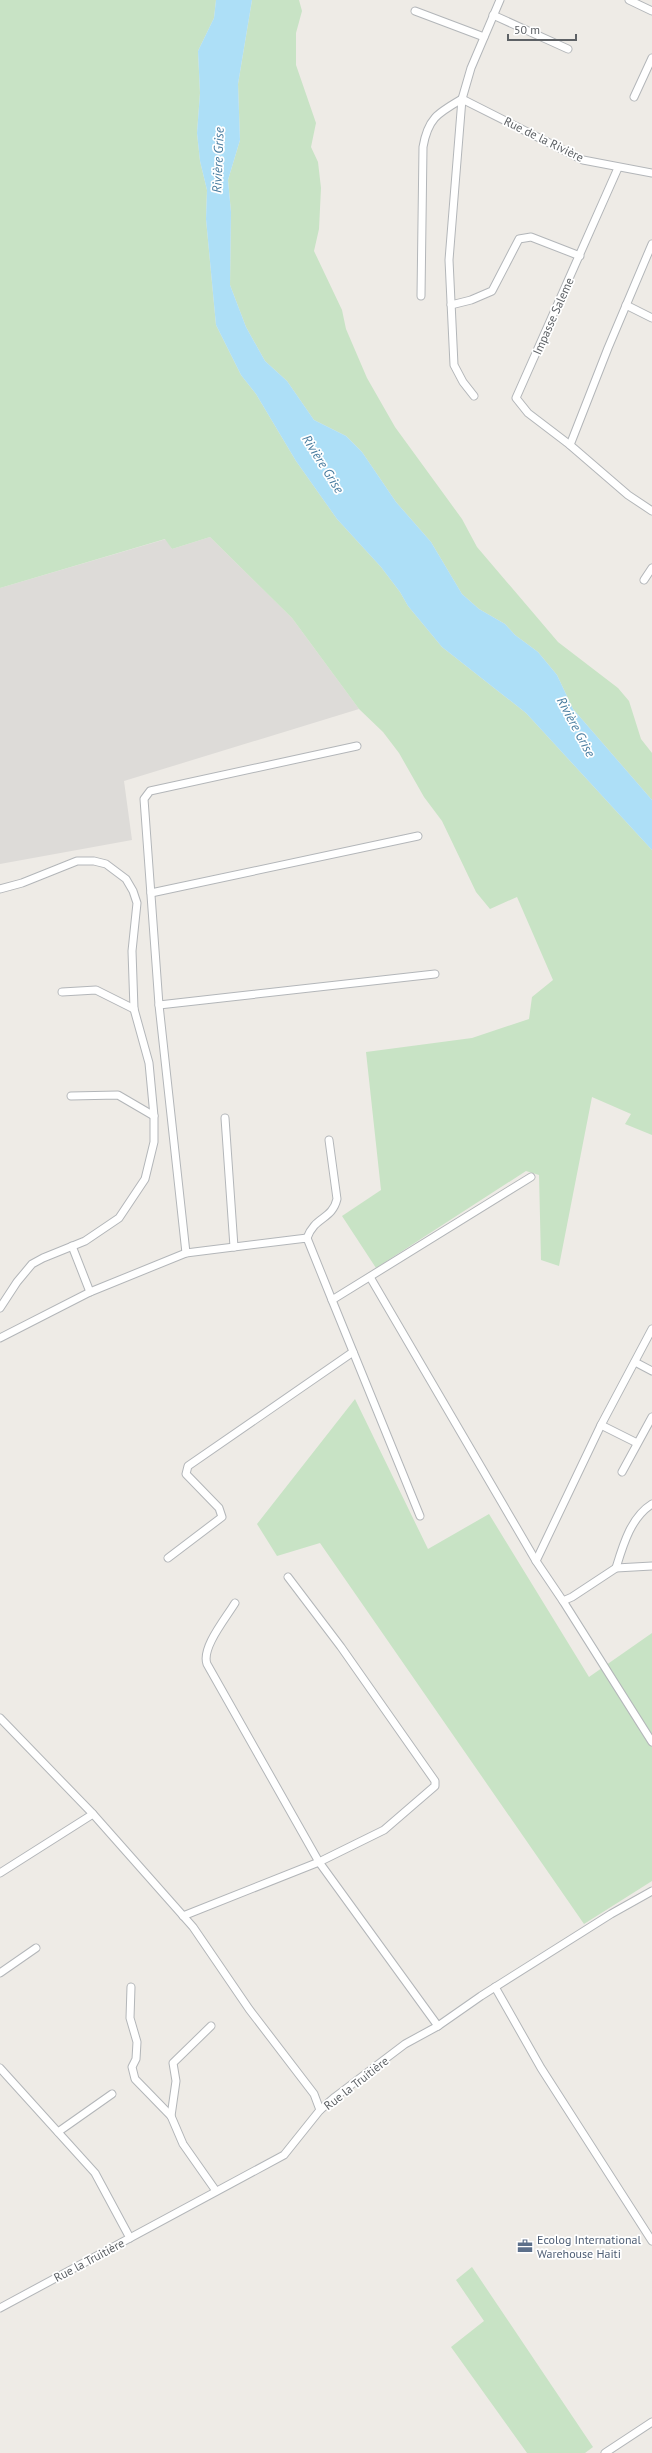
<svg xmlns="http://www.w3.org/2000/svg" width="652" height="2453" font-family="'PT Sans',sans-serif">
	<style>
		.industrial { fill: #dddbd8 }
		.green { fill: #c8e3c5 }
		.water { fill: #addff7 }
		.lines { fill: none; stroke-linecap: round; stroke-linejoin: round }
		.minor-casing { stroke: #b3b6b9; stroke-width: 9 }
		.minor { stroke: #fff; stroke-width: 7 }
		.labels { text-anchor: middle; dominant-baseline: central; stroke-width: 3.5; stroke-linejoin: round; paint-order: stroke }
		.street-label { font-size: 12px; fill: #5d6165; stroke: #fff }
		.service-label { font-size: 12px; fill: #4e5e75; stroke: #fff; text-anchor: start }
		.water-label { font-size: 13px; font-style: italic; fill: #487c9f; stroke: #fff }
	</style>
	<rect width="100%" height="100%" fill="#eeebe6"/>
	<polygon class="industrial" points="210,537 292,618 359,709 124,781 132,840 0,864 0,588 166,539 172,549"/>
	<g class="green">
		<polygon points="0,0 216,0 214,18 198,51 200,93 197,133 200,161 207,190 206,219 216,325 241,375 256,394 296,461 337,519 381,567 400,592 408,606 442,647 526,713 652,850 652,1135 625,1124 631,1114 592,1097 559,1266 541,1260 539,1175 526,1171 376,1268 342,1216 381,1190 366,1052 472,1038 529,1019 532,997 553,980 517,897 490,909 476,892 442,821 424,797 399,753 383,732 359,709 292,618 210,537 172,549 165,539 0,588"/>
		<polygon points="252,0 299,0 302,11 296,33 296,65 316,123 311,147 318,162 321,188 319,229 314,251 342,310 346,329 367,378 395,427 462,519 477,547 558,642 618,688 629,701 641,739 652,753 652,800 573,709 557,675 538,652 515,635 505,624 479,609 462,594 431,542 396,502 362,452 346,436 314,420 287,381 265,361 246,327 230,285 231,212 228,180 240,140 238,84"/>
		<polygon points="355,1399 428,1549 489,1514 589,1677 652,1633 652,1881 584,1924 320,1543 277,1556 257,1524"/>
		<polygon points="472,2267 593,2447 585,2453 527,2453 451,2347 484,2321 456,2280"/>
	</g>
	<polygon class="water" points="216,0 252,0 238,84 240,140 228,180 231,212 230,285 246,327 265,361 287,381 314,420 346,436 362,452 396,502 431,542 462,594 479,609 505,624 515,635 538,652 557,675 573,709 652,800 652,850 526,713 442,647 408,606 400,592 381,567 337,519 296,461 256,394 241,375 216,325 206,219 207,190 200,161 197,133 200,93 198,51 214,18"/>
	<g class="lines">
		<g class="minor-casing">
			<g id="minor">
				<polyline points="629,0 652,11"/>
				<polyline points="415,11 484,37"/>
				<polyline points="493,15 568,49"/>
				<polyline points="634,97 652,58"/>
				<polyline points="462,99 583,160 652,173"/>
				<polyline points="652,244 608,348 570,445 628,495 652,511"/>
				<path d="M421 296 423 147C428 118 438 113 462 99"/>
				<polyline points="451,305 471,300 492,291 519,239 531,237 580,256"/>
				<polyline points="626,305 652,318"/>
				<polyline points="474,396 463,382 454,365 449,260 462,99 471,68 500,0"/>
				<polyline points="570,445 528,413 516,398 618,168"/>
				<polyline points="644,580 652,568"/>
				<polyline points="0,889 22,883 77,861 94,861 106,864 126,879 133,891 137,903 132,951 134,1009 149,1063 154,1116 154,1142 145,1179 119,1218 85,1241 43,1258 32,1264 17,1282 0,1308"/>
				<polyline points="151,893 418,836"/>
				<polyline points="62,992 96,990 134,1009"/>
				<polyline points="159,1005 435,974"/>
				<polyline points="71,1096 118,1095 154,1116"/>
				<polyline points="225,1118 234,1247"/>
				<path d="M307 1238C315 1216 332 1220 337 1199L329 1140"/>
				<polyline points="72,1246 90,1292"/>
				<polyline points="186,1253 159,1005 144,799 150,791 357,746"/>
				<polyline points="370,1277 536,1561 563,1601 572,1597 616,1568 652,1566"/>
				<polyline points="332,1300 420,1516"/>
				<polyline points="0,1338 90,1292 186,1253 307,1238 332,1300 531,1177"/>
				<polyline points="635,1362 652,1371"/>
				<polyline points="601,1425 637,1443"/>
				<polyline points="622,1472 652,1417"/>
				<polyline points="168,1558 222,1517 219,1508 186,1474 188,1466 353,1352"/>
				<polyline points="536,1561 601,1425 652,1329"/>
				<path d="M616 1568C623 1545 631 1517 652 1504"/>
				<polyline points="563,1601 652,1742"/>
				<path d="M235 1603C226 1618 201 1648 207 1664L319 1862 438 2026"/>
				<polyline points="0,1718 93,1814 193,1927 249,2009 314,2094 320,2110"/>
				<polyline points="0,1873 93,1814"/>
				<polyline points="183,1916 319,1862 384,1830 435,1786 435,1781 341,1647 288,1577"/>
				<polyline points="0,1973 36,1948"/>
				<polyline points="131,1987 130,2018 137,2042 136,2059 132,2067 135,2079 171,2116 183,2144 216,2191"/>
				<polyline points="495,1987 541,2068 652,2241"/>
				<polyline points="0,2068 95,2173 130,2238"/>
				<polyline points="171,2116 176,2081 173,2063 211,2026"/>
				<polyline points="58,2132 112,2094"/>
				<polyline points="0,2308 284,2155 320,2110 335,2097 405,2044 438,2026 481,1996 611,1914 652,1891"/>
				<polyline points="605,2453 652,2422"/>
			</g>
		</g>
		<use href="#minor" class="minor"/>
	</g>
	<defs>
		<g id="office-bare" transform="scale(1.2)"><path d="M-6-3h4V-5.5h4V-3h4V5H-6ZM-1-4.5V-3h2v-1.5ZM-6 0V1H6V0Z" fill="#5c6f8a" stroke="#fff" stroke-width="2.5" paint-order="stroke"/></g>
	</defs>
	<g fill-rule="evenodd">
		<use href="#office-bare" x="525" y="2246"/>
	</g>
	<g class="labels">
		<g class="street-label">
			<text transform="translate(544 139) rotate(26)">Rue de la Rivière</text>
			<text transform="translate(553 316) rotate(-66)">Impasse Saleme</text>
			<text transform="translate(356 2083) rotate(-38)">Rue la Truitière</text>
			<text transform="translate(89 2260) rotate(-28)">Rue la Truitière</text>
		</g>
		<g class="service-label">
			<text x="537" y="2239">Ecolog International<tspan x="537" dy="14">Warehouse Haiti</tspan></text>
		</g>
		<g class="water-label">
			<text transform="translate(218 160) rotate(-88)">Rivière Grise</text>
			<text transform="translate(323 464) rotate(58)">Rivière Grise</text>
			<text transform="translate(576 727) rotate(62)">Rivière Grise</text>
		</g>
	</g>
	<path d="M508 34v6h68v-6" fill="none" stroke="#5d6165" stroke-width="2"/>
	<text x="514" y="34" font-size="12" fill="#5d6165" stroke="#ffffff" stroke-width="3" paint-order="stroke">50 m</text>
</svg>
